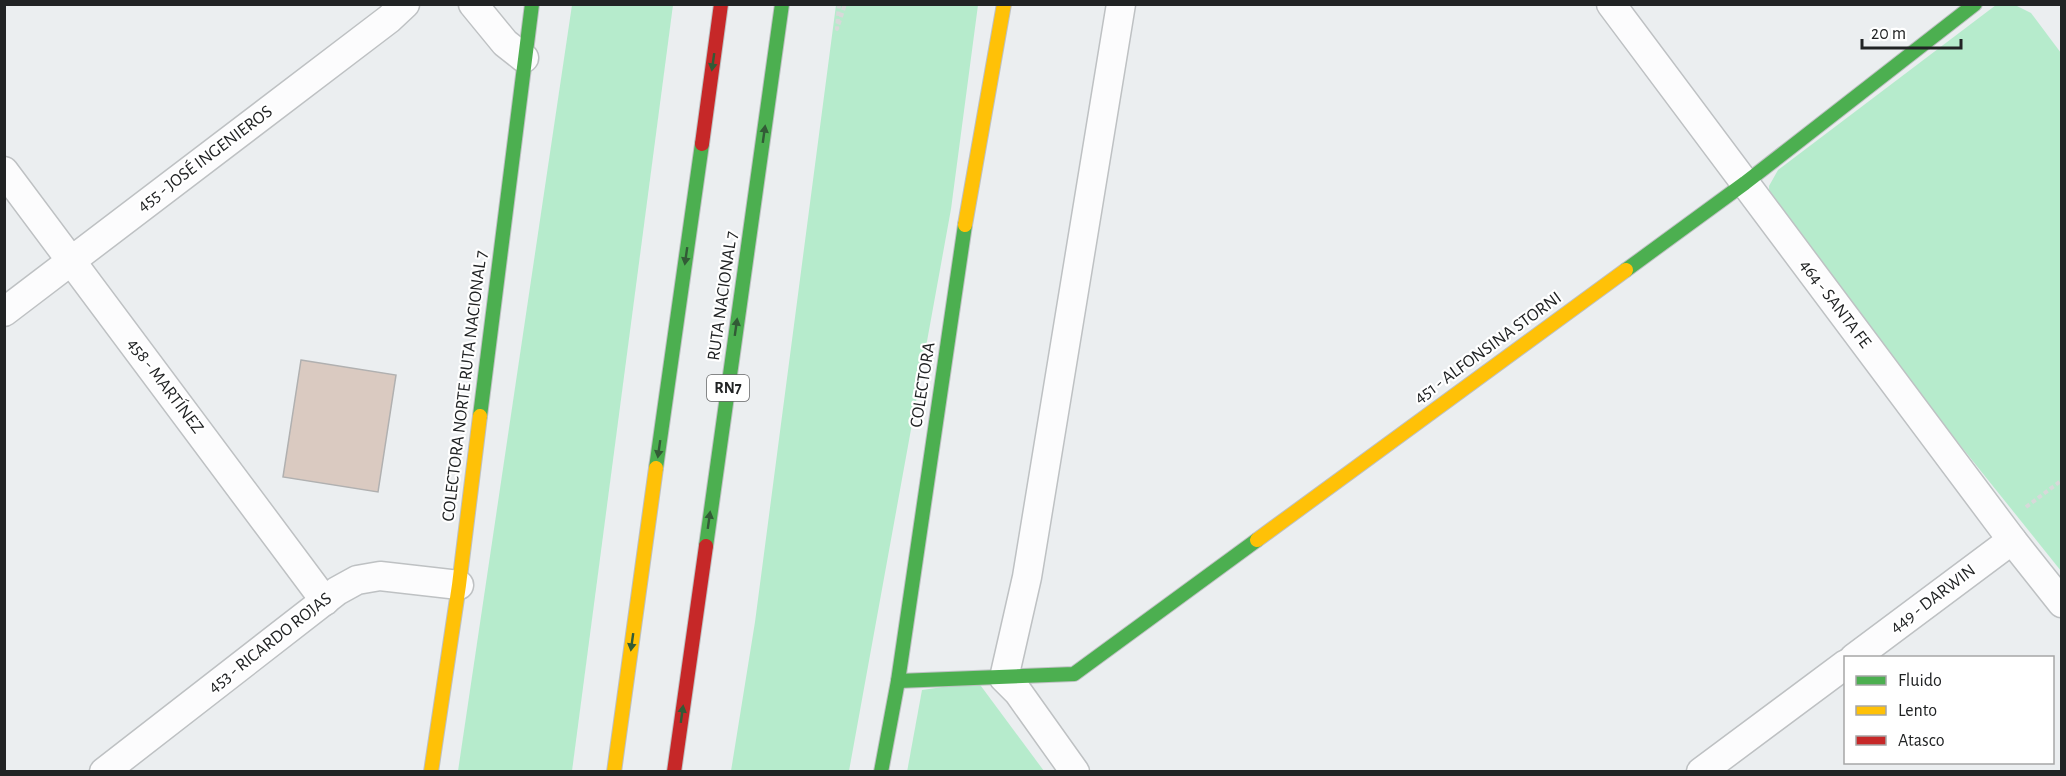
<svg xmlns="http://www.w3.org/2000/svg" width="2066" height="776" font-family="'Alegreya Sans',sans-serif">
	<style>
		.green { fill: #b6ebcc }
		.building { fill: #dacac1; stroke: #b0b0b0; stroke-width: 1.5 }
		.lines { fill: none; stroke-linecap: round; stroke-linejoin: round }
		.street-casing { stroke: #bec1c3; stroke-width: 31 }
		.fast-casing { stroke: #bec1c3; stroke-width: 16 }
		.slow-casing { stroke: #bec1c3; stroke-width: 16 }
		.jam-casing { stroke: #bec1c3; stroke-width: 16 }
		.path { stroke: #d7d9d9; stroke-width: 4; stroke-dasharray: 4.5 3; stroke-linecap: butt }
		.street { stroke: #fcfcfd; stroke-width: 28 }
		.fast { stroke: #4caf50; stroke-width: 14 }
		.slow { stroke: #ffc107; stroke-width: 14 }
		.jam { stroke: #c62828; stroke-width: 14 }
		.oneway { fill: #325b36 }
		.labels { text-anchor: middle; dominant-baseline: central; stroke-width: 4.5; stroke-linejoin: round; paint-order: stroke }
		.shield { fill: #fff; stroke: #646566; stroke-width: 1.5 }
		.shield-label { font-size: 16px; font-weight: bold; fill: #212324 }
		.street-label { font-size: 18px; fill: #212324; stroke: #fff }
	</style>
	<rect width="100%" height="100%" fill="#ebeef0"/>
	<g class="green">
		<polygon points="572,5 673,5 572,771 458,771"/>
		<polygon points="836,5 978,5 951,209 849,771 731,771 755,622"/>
		<polygon points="1996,5 2015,5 2031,13 2061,53 2061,571 1770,208 1769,186 1778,170"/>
		<polygon points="978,682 1044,771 907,772 922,690"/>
	</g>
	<polygon class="building" points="301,360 396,375 378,492 283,477"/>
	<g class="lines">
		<g class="street-casing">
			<g id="street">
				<polyline points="473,4 505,43 524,58"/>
				<polyline points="1611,4 2012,540 2062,603"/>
				<polyline points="4,171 325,601"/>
				<polyline points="4,312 389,19 405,4"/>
				<polyline points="1854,658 2012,540"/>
				<polyline points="104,772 337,591 357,580 380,576 459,585"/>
				<polyline points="1075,772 1018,692 1004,678 1027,577 1121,4"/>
				<polyline points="1701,772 1846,664"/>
			</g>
		</g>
		<g class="fast-casing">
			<g id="fast">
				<polyline points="1626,270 1745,183 1975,4"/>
				<polyline points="480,416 532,4"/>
				<polyline points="656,468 702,144"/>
				<polyline points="706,546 782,4"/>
				<polyline points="898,681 1074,674 1257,540"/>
				<polyline points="881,772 898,681 965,225"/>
			</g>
		</g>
		<g class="slow-casing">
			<g id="slow">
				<polyline points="965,225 1004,4"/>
				<polyline points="1257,540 1626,270"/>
				<polyline points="431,772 459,585 480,416"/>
				<polyline points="614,772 656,468"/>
			</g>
		</g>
		<g class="jam-casing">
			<g id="jam">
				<polyline points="702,144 721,4"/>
				<polyline points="674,772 706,546"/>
			</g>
		</g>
		<g class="path">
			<polyline points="839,4 837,29 845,4"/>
			<polyline points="2026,507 2062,480"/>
		</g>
		<use href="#street" class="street"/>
		<use href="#fast" class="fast"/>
		<use href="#slow" class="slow"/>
		<use href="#jam" class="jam"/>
	</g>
	<defs><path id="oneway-solid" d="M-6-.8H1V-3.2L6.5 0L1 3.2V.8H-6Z" transform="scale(1.5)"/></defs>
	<g class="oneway">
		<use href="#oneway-solid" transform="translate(713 62) rotate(98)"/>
		<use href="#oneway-solid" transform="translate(764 134) rotate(-82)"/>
		<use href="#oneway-solid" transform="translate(686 256) rotate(98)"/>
		<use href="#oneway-solid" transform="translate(736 327) rotate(-82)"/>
		<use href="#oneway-solid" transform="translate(659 449) rotate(98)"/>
		<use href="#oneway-solid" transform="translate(709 520) rotate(-82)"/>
		<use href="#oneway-solid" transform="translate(632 642) rotate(98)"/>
		<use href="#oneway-solid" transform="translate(682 714) rotate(-82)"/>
	</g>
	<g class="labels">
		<rect class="shield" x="707" y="375" width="42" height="26" rx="4.5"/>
		<g class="shield-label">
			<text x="728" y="388">RN7</text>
		</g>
		<g class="street-label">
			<text transform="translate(205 159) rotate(-37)">455 - JOSÉ INGENIEROS</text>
			<text transform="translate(723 296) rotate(-82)">RUTA NACIONAL 7</text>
			<text transform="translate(1835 304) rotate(53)">464 - SANTA FE</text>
			<text transform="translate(1488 348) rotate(-36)">451 - ALFONSINA STORNI</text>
			<text transform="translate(923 385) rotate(-81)">COLECTORA</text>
			<text transform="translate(165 386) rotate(53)">458 - MARTÍNEZ</text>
			<text transform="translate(465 386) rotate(-83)">COLECTORA NORTE RUTA NACIONAL 7</text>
			<text transform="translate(1933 599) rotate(-37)">449 - DARWIN</text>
			<text transform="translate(270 643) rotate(-38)">453 - RICARDO ROJAS</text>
		</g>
	</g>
	<rect width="2066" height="776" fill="none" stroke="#212324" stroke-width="12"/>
	<rect x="1844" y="656" width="210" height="108" fill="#ffffff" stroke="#a6a7a7" stroke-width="1.5"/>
	<rect x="1856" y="676" width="30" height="9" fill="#4caf50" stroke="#a6a7a7" stroke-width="1.5"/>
	<text x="1898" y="686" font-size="18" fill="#212324">Fluido</text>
	<rect x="1856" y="706" width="30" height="9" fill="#ffc107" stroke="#a6a7a7" stroke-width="1.5"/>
	<text x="1898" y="716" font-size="18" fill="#212324">Lento</text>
	<rect x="1856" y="736" width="30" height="9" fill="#c62828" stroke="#a6a7a7" stroke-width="1.5"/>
	<text x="1898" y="746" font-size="18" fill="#212324">Atasco</text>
	<path d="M1862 39v9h99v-9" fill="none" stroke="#212324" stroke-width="3"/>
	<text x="1871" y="39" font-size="18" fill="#212324" stroke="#ffffff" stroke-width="4.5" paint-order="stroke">20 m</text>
</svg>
